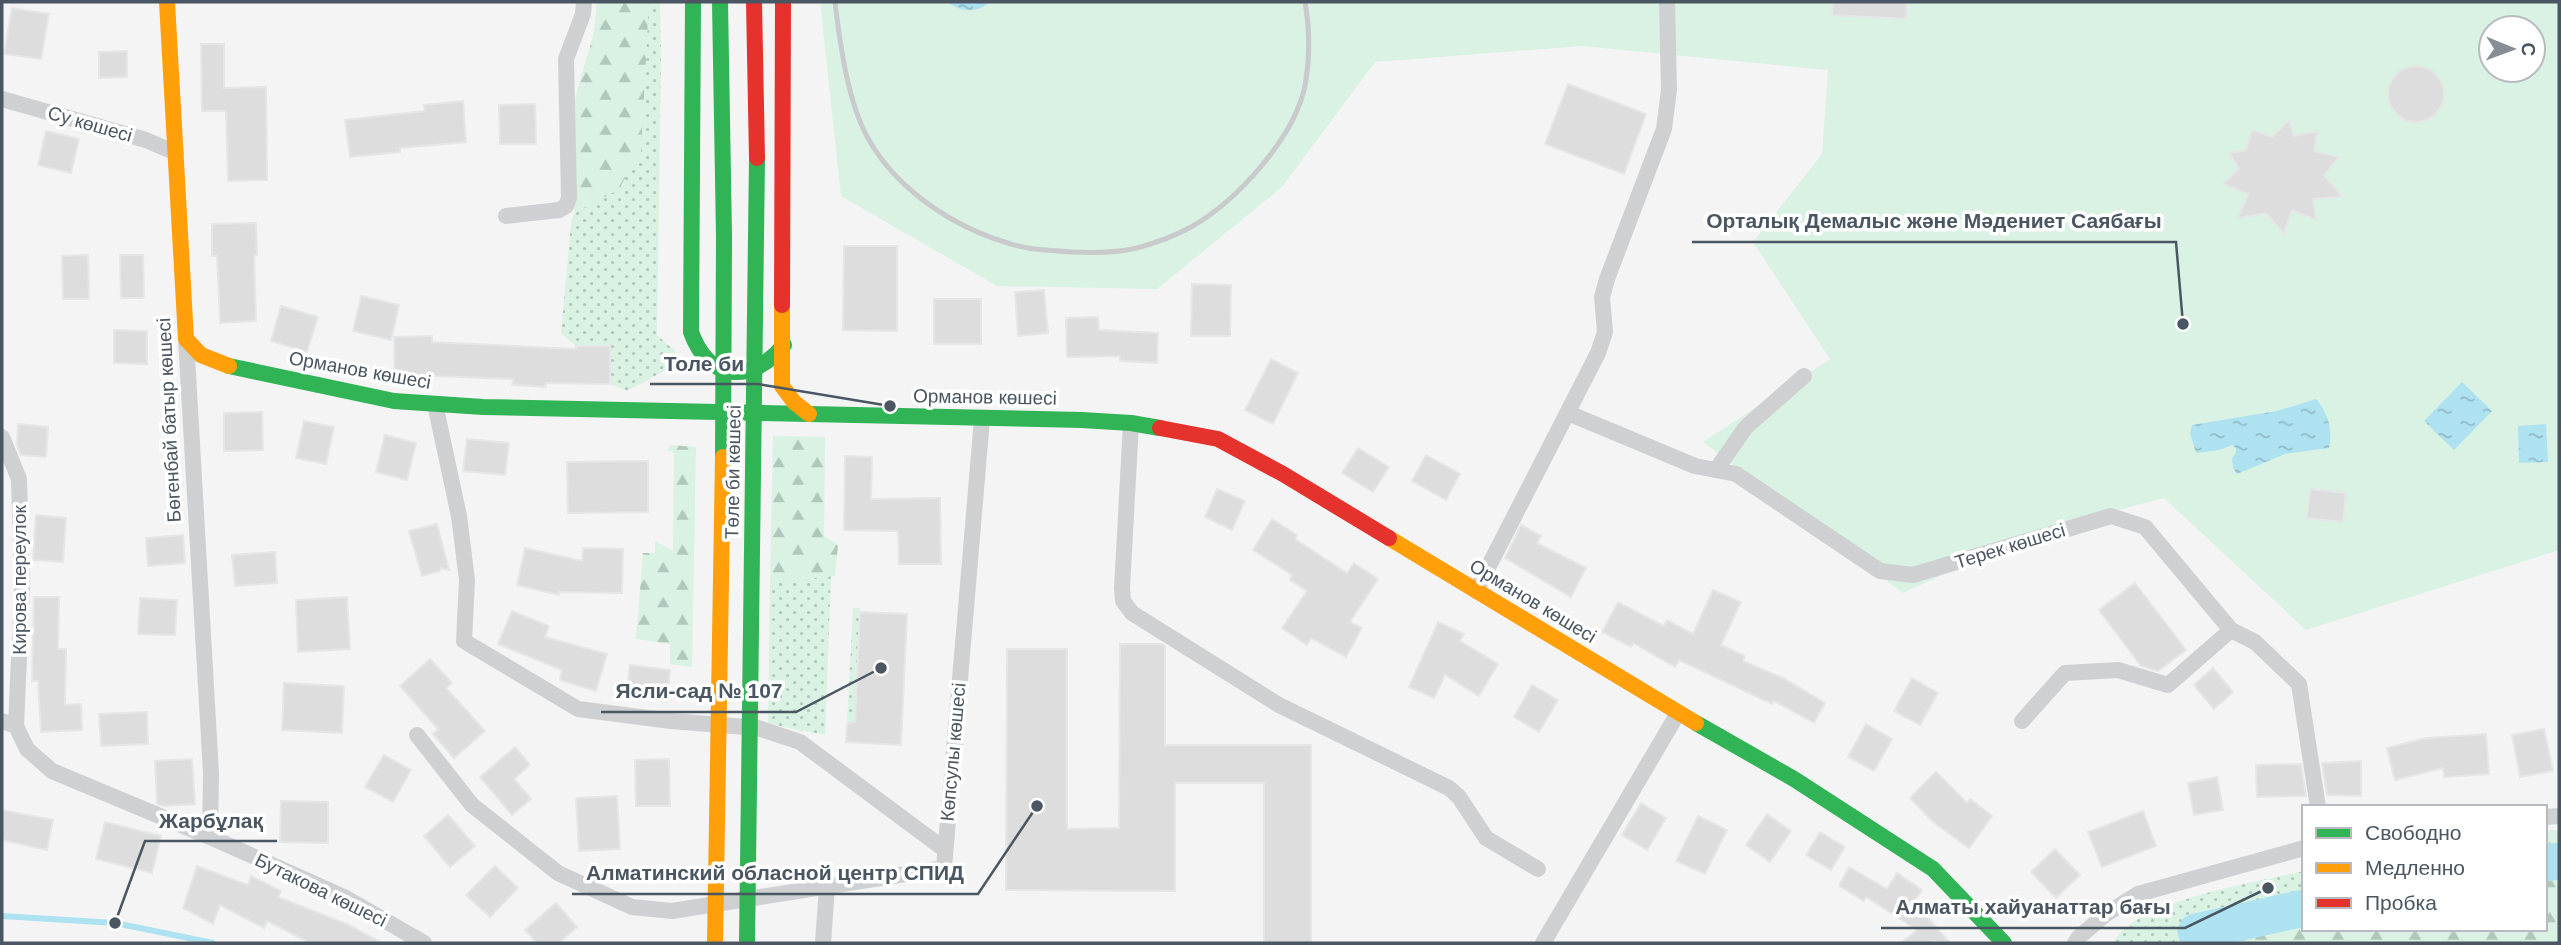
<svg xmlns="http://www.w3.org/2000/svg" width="2561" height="945" font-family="Helvetica,sans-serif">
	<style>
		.grass { fill: url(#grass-dots) }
		.forest { fill: url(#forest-firs) }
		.park { fill: #d9f2e3; fill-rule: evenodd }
		.water { fill: url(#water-ripples) }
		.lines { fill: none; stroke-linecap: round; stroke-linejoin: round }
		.stream { stroke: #aee2f0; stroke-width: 6 }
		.river { stroke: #aee2f0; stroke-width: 37 }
		.building { fill: #ddddde; stroke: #e5e6e7; stroke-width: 2 }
		.street { stroke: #ced0d2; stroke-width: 16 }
		.fast { stroke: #30b455; stroke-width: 16 }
		.slow { stroke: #ff9f0a; stroke-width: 16 }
		.jam { stroke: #e5322d; stroke-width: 16 }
		.rail { stroke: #c9cacc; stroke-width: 5 }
		.fast-bridge { stroke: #30b455; stroke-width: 16 }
		.slow-bridge { stroke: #ff9f0a; stroke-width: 16 }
		.jam-bridge { stroke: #e5322d; stroke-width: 16 }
		.labels { text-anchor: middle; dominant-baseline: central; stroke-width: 7; stroke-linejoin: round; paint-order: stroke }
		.street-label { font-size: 19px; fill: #4a5661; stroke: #fff }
		.leader { fill: none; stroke: #4a5661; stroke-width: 2.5 }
		.callout-dot { fill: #4a5661; stroke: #fff; stroke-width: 2.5 }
		.callout-label { font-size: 21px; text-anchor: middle; font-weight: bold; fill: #4a5661; stroke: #fff; stroke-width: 7; stroke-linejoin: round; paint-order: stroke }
	</style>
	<defs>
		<pattern id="grass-dots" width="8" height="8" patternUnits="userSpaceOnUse" patternTransform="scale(1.75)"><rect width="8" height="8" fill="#d9f2e3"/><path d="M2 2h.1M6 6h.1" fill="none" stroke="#b2c7bb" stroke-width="1.8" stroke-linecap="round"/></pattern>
		<pattern id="forest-firs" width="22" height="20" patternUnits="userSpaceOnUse" patternTransform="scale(1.75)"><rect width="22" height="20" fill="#d9f2e3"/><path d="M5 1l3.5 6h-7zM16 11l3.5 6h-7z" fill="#b2c7bb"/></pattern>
		<pattern id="water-ripples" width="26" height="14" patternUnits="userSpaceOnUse" patternTransform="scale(1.75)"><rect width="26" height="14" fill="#aee2f0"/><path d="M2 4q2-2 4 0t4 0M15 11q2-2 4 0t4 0" fill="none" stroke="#90bac6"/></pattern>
	</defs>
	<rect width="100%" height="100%" fill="#f4f4f4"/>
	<g class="grass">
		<polygon points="597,2 660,2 661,56 657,335 675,351 666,370 627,391 610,384 610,347 576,346 561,333 571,224 574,213 575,99 594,33"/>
		<polygon points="831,576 825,735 768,724 770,582"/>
		<polygon points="853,608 860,608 855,722 847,724"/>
		<path d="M2559 830V943H2114C2129 902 2262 881 2304 871V929H2545V831Z"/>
	</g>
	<g class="forest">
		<polygon points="597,2 649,2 641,151 618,190 574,213 575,99 594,33"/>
		<polygon points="773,436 825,437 824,536 838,545 835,576 770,582"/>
		<polygon points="671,445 696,447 692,667 670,664 670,644 636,639 643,553 655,553 655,541 673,551 674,453 667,450"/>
		<polygon points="2559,834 2559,943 2239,943 2304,914 2304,929 2545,929 2545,836"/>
	</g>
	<path class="park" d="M820 2H2559V550L2306 630 2164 498 2035 532 1903 593 1703 442 1830 359 1753 242 1822 154 1828 70 1581 46 1375 62 1282 187 1157 289 997 286 841 196ZM2491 28H2533V70H2491Z"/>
	<g class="water">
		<path d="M948 2H990C977 13 962 13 948 2Z"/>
		<polygon points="2462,382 2492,411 2454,450 2424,421"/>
		<path d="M2316 399C2328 413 2333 429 2329 448L2285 454 2237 474 2233 468 2232 458 2236 453V448L2232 445 2220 450 2196 453 2190 433 2192 425 2277 411Z"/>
		<polygon points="2546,424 2548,462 2519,463 2518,426"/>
	</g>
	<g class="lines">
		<polyline class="stream" points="2,916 115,923 213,943"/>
		<g class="river">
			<polyline points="2545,863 2559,861"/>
			<polyline points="2196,932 2304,908"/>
		</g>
	</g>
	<g class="building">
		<polygon points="1833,2 1907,2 1906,19 1832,15"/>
		<polygon points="12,8 49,14 41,59 4,54"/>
		<polygon points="201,44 224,44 224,88 266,87 267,180 228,181 226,111 202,111"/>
		<polygon points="127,51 127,77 99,78 99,52"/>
		<circle cx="2416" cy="94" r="28"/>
		<polygon points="1568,84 1646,114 1624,174 1545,144"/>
		<polygon points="463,101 466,142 400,148 400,152 350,157 345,120 425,111 424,105"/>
		<polygon points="535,104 536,144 500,144 499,105"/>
		<polygon points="2289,120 2294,136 2318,131 2314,151 2339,157 2324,175 2342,197 2313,199 2316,220 2292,210 2284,234 2266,213 2238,218 2248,194 2223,184 2239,169 2229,153 2246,150 2252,130 2272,137"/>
		<polygon points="46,131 79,139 71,173 38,165"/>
		<polygon points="256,223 257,255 254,255 256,321 220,323 217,256 212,256 212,224"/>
		<polygon points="844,246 897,246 897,331 843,330"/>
		<polygon points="88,255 89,299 63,299 62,256"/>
		<polygon points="120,255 143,255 144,298 121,298"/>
		<polygon points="1192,284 1231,285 1230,336 1191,336"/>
		<polygon points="1044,290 1048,333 1018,336 1015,292"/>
		<polygon points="361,296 399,305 391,340 353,331"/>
		<rect x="934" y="299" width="47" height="45"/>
		<polygon points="281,306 318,317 307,352 271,341"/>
		<polygon points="1098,317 1099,330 1158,333 1157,363 1120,361 1120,356 1067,357 1066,318"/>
		<polygon points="114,330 147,331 147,364 114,363"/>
		<polygon points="432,336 432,342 576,349 576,346 610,346 610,384 546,383 546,387 512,385 513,379 433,376 433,379 395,380 394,337"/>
		<polygon points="1271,359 1298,373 1273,424 1245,410"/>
		<polygon points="262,412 263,450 224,451 224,413"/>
		<polygon points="304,421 334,427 326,464 296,458"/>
		<polygon points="18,424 48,427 46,457 21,455 17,445"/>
		<polygon points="385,435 416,443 407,480 376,472"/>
		<polygon points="467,439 509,443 505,475 463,471"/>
		<polygon points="1358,448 1389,467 1373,492 1342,473"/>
		<polygon points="1426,455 1460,474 1446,500 1412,481"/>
		<polygon points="845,456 872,457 871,499 940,498 941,564 899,564 898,531 844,530"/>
		<polygon points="648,461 648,512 568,513 567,462"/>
		<polygon points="1217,489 1245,501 1232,530 1205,517"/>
		<polygon points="2310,489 2346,493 2343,522 2307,518"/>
		<polygon points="36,515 66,518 63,562 33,560"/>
		<polygon points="1272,519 1297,535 1295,539 1347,573 1354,563 1378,579 1350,622 1362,628 1346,657 1311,638 1307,645 1282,628 1307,591 1290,580 1292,575 1253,550"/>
		<polygon points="437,524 449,570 441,568 440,571 422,576 409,531"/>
		<polygon points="1521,525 1541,536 1537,543 1586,568 1571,597 1505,558"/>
		<polygon points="183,535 185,563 148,566 146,538"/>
		<polygon points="525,548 582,561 583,548 623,549 622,593 559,592 559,595 517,585"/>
		<polygon points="275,552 277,583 235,586 232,555"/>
		<polygon points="2135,583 2186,650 2158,671 2141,666 2099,610"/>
		<polygon points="1713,590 1741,602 1721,645 1745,656 1743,661 1783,678 1825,703 1814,723 1774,701 1772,704 1679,660 1675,667 1633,643 1631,647 1602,632 1618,602 1664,626 1667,620 1693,634"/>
		<polygon points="34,597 59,597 58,649 66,649 65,705 81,704 82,730 41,732 38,681 32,681"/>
		<polygon points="347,597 350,649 298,652 296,600"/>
		<polygon points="140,598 177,600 175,635 138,634"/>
		<polygon points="512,611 549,626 545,637 607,654 596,691 560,680 562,670 498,644"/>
		<polygon points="860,612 907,614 901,745 846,742 847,724 855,722"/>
		<polygon points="1438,622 1464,634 1460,641 1498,664 1479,696 1445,675 1434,698 1409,687"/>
		<polygon points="1120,644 1162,644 1165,646 1165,745 1311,745 1311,943 1264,943 1264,783 1175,783 1175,891 1006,890 1007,649 1067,649 1067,829 1119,828"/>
		<polygon points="430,659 452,683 446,688 485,731 454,758 433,734 438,729 400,686"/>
		<polygon points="630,665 670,670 667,702 626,697"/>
		<polygon points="2213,668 2233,692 2214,709 2194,685"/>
		<polygon points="1912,678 1938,693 1920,725 1894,711"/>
		<polygon points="284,683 344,686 342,733 282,730"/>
		<polygon points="1532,685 1558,700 1539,732 1514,717"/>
		<polygon points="147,712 148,744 101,746 99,714"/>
		<polygon points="1866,724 1892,739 1874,771 1848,757"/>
		<polygon points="2544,729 2553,771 2520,777 2512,735"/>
		<polygon points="2486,734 2489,774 2444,777 2443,768 2395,780 2387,748 2426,738"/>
		<polygon points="515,747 530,765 514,779 531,799 512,815 480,777"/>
		<polygon points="384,755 411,770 393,802 365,787"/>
		<polygon points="192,759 195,804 164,806 157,804 155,761"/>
		<polygon points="669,759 670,806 636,806 635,760"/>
		<polygon points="2361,761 2361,796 2327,795 2322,763"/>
		<polygon points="2301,764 2306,796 2257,797 2256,765"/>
		<polygon points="1936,772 1967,803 1970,799 1992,816 1969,848 1933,822 1910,798"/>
		<polygon points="2217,777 2223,810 2194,815 2188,783"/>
		<polygon points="617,796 620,849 579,851 576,798"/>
		<polygon points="281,801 328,802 328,843 280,842"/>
		<polygon points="1641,803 1666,818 1647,850 1622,835"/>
		<polygon points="2,810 53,820 47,850 2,840"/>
		<polygon points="2143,811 2156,846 2102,867 2088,832"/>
		<polygon points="1767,814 1791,831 1770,862 1746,845"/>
		<polygon points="448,815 475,846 450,867 424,836"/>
		<polygon points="1698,816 1727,830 1705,874 1676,861"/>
		<polygon points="105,822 161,836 152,873 96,859"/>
		<polygon points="1820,832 1845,847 1831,870 1806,855"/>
		<polygon points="2055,849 2080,875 2056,898 2031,872"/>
		<polygon points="197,866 248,885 251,876 281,891 278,897 347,924 382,943 310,943 267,921 264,928 220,905 213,924 183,908"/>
		<polygon points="495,866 518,888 490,917 466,895"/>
		<polygon points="1849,867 1887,889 1897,873 1922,890 1914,902 1950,943 1933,941 1931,943 1901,943 1917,930 1866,897 1864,901 1839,886"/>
		<polygon points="556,903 577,927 559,943 537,943 525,930"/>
	</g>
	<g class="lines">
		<g class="street">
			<polyline points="2,99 146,140 176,153"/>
			<polyline points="506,216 559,210 566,206 569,198 566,59 583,14 584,2"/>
			<polyline points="186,339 211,773 210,837"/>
			<polyline points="435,404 459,516 467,580 464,641 578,709 671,721 758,728 800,742 944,849"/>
			<polyline points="1568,413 1695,466 1736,474 1880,571 1913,575 2111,516 2145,527 2231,630 2255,642 2299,684 2318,807"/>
			<polyline points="1131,423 1122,588 1123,601 1132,613 1279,705 1449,788 1459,797 1486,838 1538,869"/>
			<polyline points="2,437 19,479 22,589 16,726"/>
			<polyline points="1716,470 1746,427 1804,376"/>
			<polyline points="1476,591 1598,353 1605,332 1602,297 1607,279 1664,129 1669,90 1667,2"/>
			<polyline points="2,721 16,726 27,749 52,771 210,837 344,897 424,943"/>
			<polyline points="2022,721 2065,673 2118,670 2168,685 2231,630"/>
			<polyline points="417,735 472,805 558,873 632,907 672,911 944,868 982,419"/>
			<polyline points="2545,817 2559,816"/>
			<polyline points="823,943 827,887"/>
			<polyline points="1543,943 1678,713"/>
			<polyline points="2075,943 2079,937 2106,914 2138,894 2304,848"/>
		</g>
		<g class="fast">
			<path d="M693 2 691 332C709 382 752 384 784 345"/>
			<polyline points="229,366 394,401 483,407 1082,420 1131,423 1160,428"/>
			<polyline points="1696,723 1794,779 1933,869 2004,943"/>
		</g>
		<g class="slow">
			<polyline points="167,2 186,339 201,355 229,366"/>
			<polyline points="782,305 782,386 794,402 809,414"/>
			<polyline points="1389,538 1696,723"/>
		</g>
		<g class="jam">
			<polyline points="782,305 783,2"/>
			<polyline points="1160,428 1218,439 1283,474 1389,538"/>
		</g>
		<path class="rail" d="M835 2C840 44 848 104 869 140 898 191 955 228 1011 244 1031 250 1053 251 1074 252 1095 253 1116 253 1137 248 1155 243 1175 236 1191 227 1237 201 1294 138 1305 86 1310 58 1310 30 1305 2"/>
		<g class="fast-bridge">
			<polyline points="720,2 724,237 723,457"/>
			<polyline points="747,943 757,158"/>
		</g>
		<polyline class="slow-bridge" points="715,943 723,457"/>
		<polyline class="jam-bridge" points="754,2 757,158"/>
	</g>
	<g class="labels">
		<g class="street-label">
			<text transform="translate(90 124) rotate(16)">Су көшесі</text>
			<text transform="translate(360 370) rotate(10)">Орманов көшесі</text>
			<text transform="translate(985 397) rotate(1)">Орманов көшесі</text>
			<text transform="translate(169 420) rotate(-93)">Бөгенбай батыр көшесі</text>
			<text transform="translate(733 472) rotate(-89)">Төле би көшесі</text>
			<text transform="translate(2010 546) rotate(-17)">Терек көшесі</text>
			<text transform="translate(19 580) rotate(-90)">Кирова переулок</text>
			<text transform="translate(1533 601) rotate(31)">Орманов көшесі</text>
			<text transform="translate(953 752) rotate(-85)">Көпсулы көшесі</text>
			<text transform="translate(321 890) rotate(26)">Бутакова көшесі</text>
		</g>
	</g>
	<path class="leader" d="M2183 324L2176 242H1692M890 406L758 384H650M881 668L796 712H601M115 923L145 841H277M1037 806L978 894H572M2268 888L2185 928H1881"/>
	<g class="callout-dot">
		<circle cx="2183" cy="324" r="7"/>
		<circle cx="890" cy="406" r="7"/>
		<circle cx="881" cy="668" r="7"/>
		<circle cx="115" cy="923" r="7"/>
		<circle cx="1037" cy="806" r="7"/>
		<circle cx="2268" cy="888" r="7"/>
	</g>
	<g class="callout-label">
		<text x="1934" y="228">Орталық Демалыс және Мәдениет Саябағы</text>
		<text x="704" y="371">Толе би</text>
		<text x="699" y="698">Ясли-сад № 107</text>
		<text x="211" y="828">Жарбұлақ</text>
		<text x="775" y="880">Алматинский обласной центр СПИД</text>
		<text x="2033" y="914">Алматы хайуанаттар бағы</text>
	</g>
	<rect width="2561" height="945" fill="none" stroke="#4a5661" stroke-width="7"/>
	<rect x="2302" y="805" width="245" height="126" fill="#ffffff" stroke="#b7bbc0" stroke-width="2"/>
	<rect x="2316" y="828" width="35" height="10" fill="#30b455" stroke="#b7bbc0" stroke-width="2"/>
	<text x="2365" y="840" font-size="21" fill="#4a5661">Свободно</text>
	<rect x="2316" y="863" width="35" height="10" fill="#ff9f0a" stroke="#b7bbc0" stroke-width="2"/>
	<text x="2365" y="875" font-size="21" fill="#4a5661">Медленно</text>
	<rect x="2316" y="898" width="35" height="10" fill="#e5322d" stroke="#b7bbc0" stroke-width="2"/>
	<text x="2365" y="910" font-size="21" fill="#4a5661">Пробка</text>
	<g transform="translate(2512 49) rotate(91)"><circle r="33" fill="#ffffff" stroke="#b7bbc0" stroke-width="2"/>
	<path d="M0-5L12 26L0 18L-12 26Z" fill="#868d94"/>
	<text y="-10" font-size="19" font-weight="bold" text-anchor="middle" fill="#4a5661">С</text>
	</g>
</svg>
